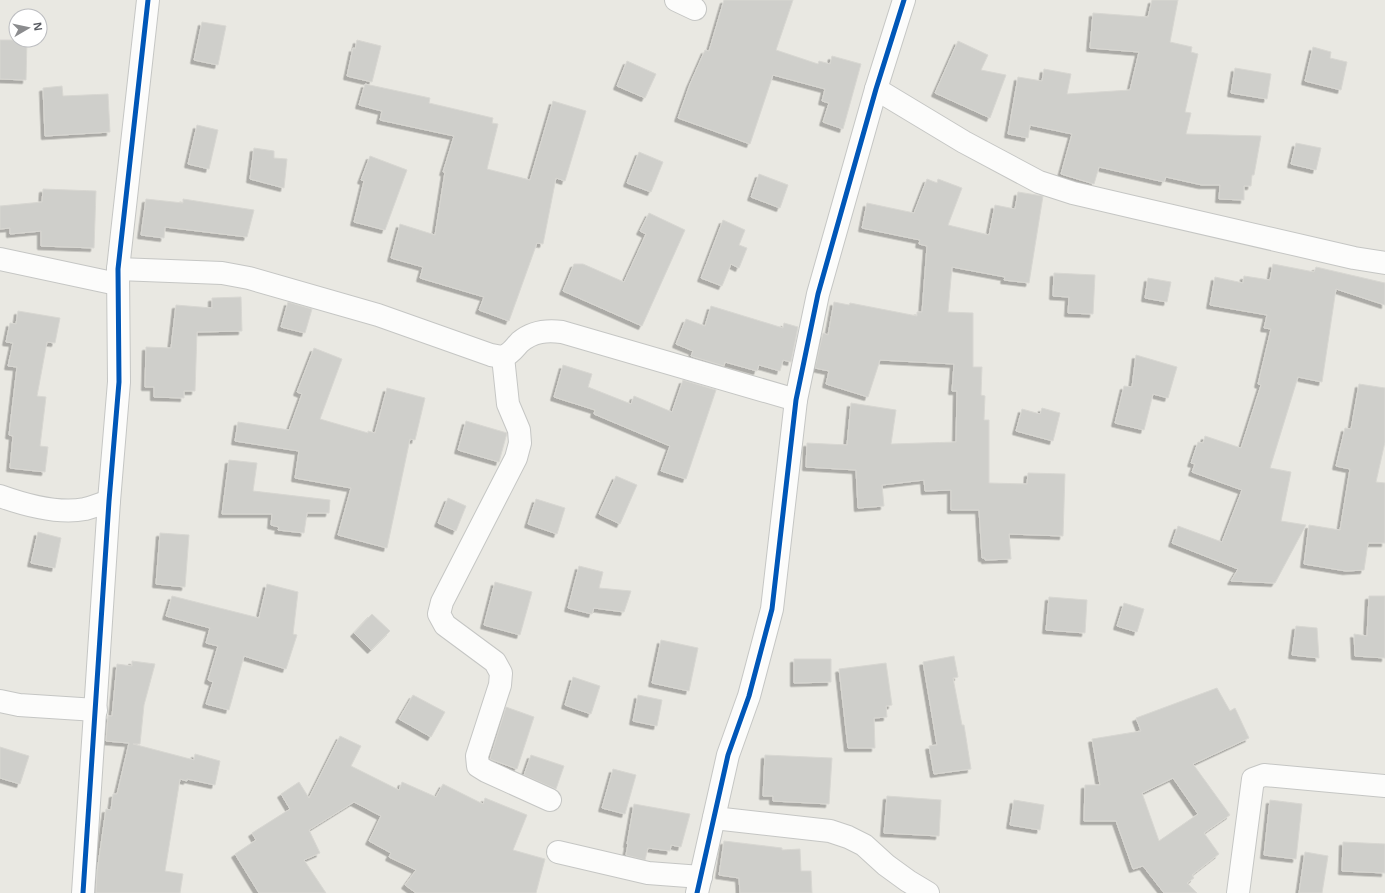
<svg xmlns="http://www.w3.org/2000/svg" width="1385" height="893" font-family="'Open Sans',sans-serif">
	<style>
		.building { fill: #cfcfcb; stroke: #d8d7d2; fill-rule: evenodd; filter: url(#shadow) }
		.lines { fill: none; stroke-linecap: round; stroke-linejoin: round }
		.minor-casing { stroke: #c5c6c4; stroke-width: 24 }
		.minor { stroke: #fcfcfb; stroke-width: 22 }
		.cycleway-casing { stroke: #fff; stroke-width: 8 }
		.cycleway { stroke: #0057b8; stroke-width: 5 }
	</style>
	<defs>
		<filter id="shadow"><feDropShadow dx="-3.5" dy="3.5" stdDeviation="0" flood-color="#0004"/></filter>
	</defs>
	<rect width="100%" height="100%" fill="#e9e8e2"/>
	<g class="building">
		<polygon points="724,0 793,0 776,50 818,64 819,61 830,64 832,56 861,64 843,129 823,122 829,103 822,101 825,89 773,75 750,144 678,118 690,84 705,50 709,51"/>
		<polygon points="1152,0 1178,0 1170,42 1192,47 1191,52 1198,54 1185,112 1191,113 1186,134 1261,136 1254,175 1252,175 1251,186 1244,186 1244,200 1219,199 1220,185 1202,185 1166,177 1164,182 1099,167 1094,184 1061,174 1072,134 1030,125 1028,138 1008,134 1018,77 1042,81 1044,69 1071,74 1067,94 1130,90 1139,52 1090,48 1093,13 1148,17"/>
		<polygon points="202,22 226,26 218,65 194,60"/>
		<polygon points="0,40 27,40 26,80 0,79"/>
		<polygon points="357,40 381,46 372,82 347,76 353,48 355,49"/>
		<polygon points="958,41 988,55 981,70 1006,75 990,118 935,93"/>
		<polygon points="1313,47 1331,52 1330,58 1347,62 1341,90 1305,81"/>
		<polygon points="627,61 656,74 645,98 617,86"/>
		<polygon points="1235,68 1271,74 1267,99 1231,93"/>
		<polygon points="365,84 430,98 429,103 493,118 492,123 498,124 487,169 530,180 553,101 586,111 565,181 556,178 543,244 537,243 509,321 479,310 484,297 420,278 423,267 391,258 400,224 435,235 445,172 443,172 454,136 380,120 382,111 359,105"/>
		<polygon points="62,86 63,96 108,94 110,132 45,136 43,88"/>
		<polygon points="197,125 218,130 209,169 188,164"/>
		<polygon points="1296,143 1321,148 1316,170 1291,164"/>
		<polygon points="254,148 274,151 274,158 287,159 284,188 250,179"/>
		<polygon points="639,152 663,162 651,192 627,183"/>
		<polygon points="370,156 407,170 385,230 354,222 364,181 361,180"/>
		<polygon points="759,174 788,185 780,208 751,197"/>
		<polygon points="927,179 937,183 938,179 962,188 948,225 989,235 995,205 1015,209 1018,192 1043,196 1029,283 1004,280 1005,277 952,267 948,312 973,313 973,367 982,367 981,395 985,396 984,420 989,420 989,483 1027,484 1028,473 1065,474 1063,536 1009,534 1011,559 985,560 985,558 982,558 979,510 951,510 951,490 925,491 924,480 882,485 884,506 858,508 856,470 806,467 807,443 847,445 851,403 896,410 891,444 956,442 957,391 952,391 954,364 880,360 868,397 826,384 829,371 815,368 823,333 828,335 834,302 849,305 850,303 917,316 917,312 922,312 927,246 919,244 920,240 862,228 867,203 914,213"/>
		<polygon points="43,189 96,191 94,248 41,246 41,231 10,234 10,228 0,229 0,206 42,202"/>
		<polygon points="146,199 183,203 183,199 254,210 247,237 165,227 164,238 141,235"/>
		<polygon points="649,213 685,230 642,326 563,291 574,264 583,264 624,282 646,234 640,231"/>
		<polygon points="723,220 745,230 739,245 747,248 739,268 731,264 722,286 701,278"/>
		<polygon points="1273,264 1314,272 1316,267 1385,283 1385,305 1336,289 1322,382 1298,377 1270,468 1291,472 1281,521 1306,525 1275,583 1231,581 1238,569 1172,543 1178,526 1222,542 1242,490 1192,472 1195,464 1191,463 1198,442 1203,443 1205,436 1241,448 1261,385 1258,384 1271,329 1264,328 1267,315 1210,305 1215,277 1243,283 1244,276 1270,280"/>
		<polygon points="1054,273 1095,275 1093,314 1068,313 1069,297 1053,296"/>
		<polygon points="1148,278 1171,282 1167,302 1145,298"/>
		<polygon points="241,297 242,331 197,332 195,391 184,391 184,398 154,397 154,387 145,387 146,347 171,348 176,305 212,308 212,298"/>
		<polygon points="288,302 312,309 305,333 281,327"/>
		<polygon points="711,306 783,328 784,323 798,327 791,362 783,360 780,371 759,365 757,371 725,362 724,366 691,356 693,351 676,344 686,319 705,326"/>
		<polygon points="18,311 60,318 55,343 47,342 37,396 46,397 40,446 48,447 45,472 10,468 13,436 9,435 17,367 8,366 13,343 6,342 10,323 16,324"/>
		<polygon points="314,348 342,359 320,419 368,433 368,431 375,433 387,388 425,398 415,440 410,439 387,548 338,535 351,488 295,478 299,451 235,441 238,422 289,430 302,394 297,392"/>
		<polygon points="1136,355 1177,367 1168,398 1153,394 1144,430 1115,423 1124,386 1132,387"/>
		<polygon points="563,365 592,374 588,387 631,404 634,396 672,412 683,380 716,390 686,479 661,471 670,446 594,414 595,410 554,397"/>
		<polygon points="1359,384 1385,388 1385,442 1376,482 1385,483 1385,543 1368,543 1364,570 1346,571 1304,564 1309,525 1340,530 1350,469 1336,466 1345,428 1351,429"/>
		<polygon points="1042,408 1060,413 1053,441 1016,431 1022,409 1040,414"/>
		<polygon points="466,421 507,433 499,462 458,450"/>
		<polygon points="229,460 257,463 253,491 330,500 329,513 307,513 304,533 278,530 279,527 271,525 272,514 222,514"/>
		<polygon points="616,476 637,485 620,524 599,514"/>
		<polygon points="448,498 466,506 456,531 438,523"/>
		<polygon points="536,499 565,508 557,534 528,524"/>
		<polygon points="38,532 61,538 55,568 31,563"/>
		<polygon points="160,533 189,535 185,587 156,584"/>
		<polygon points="579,566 603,572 599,588 631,591 624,612 594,608 592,614 568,608"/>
		<polygon points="495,582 532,592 520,635 484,625"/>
		<polygon points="267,584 298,592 293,634 297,635 286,669 244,656 229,710 206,704 213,682 208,680 218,646 206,643 210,628 166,616 172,596 259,618"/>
		<polygon points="1369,596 1385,596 1385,658 1355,656 1354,634 1367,636"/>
		<polygon points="1049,597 1087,600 1085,633 1046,630"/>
		<polygon points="1124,603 1144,609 1137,632 1117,626"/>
		<polygon points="372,614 390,631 371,650 354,633"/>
		<polygon points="1296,626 1317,628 1319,658 1292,655"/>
		<polygon points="661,640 698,648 689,691 652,683"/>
		<polygon points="954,656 958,677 953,678 962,725 964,725 971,769 934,774 929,746 937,745 923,662"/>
		<polygon points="794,659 831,659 831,682 794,683"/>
		<polygon points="132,661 155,664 144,705 140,744 133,744 194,760 195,754 220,761 215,785 187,779 187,781 180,779 165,871 183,874 180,893 96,893 97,872 106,809 111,810 113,794 117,794 129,743 106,741 108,716 112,716 117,664 132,666"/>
		<polygon points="886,663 892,705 886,706 887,717 874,718 875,748 848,748 839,669"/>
		<polygon points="573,677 600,686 591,714 565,705"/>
		<path d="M1217 688 1230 711 1235 708 1249 738 1193 764 1230 815 1204 833 1219 854 1192 875 1194 878 1187 883 1197 893H1164L1143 866 1133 869 1116 821H1084L1085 785H1100L1092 739 1141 731 1136 718ZM1173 778 1198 814 1159 841 1142 793Z"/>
		<polygon points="413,695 445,712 431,737 399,719"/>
		<polygon points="638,695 662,700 657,726 633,721"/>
		<polygon points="506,707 534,717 517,769 490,759"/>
		<polygon points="340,736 361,746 351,766 399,790 402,782 436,797 443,784 483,804 485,798 527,815 513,850 545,859 536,893 416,893 405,885 416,870 389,857 391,853 369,841 381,816 354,802 309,830 320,853 304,860 326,893 259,893 235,854 256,840 252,833 290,809 281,794 299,782 309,798"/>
		<polygon points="0,747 29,756 20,784 0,778"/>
		<polygon points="531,755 564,766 556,789 524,775"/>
		<polygon points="765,755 832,758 829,804 773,801 773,796 763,796"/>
		<polygon points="613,769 636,775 625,814 602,808"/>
		<polygon points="887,796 941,800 939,836 884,833"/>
		<polygon points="1014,800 1044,805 1040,830 1010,825"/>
		<polygon points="1270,800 1302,804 1296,859 1264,855"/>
		<polygon points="634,804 690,814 681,847 671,845 670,851 648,848 645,860 626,855 628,844 627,844"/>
		<polygon points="724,841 782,848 782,850 800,849 801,871 811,871 812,893 740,893 739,878 719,875"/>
		<polygon points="1343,842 1385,844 1385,873 1342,871"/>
		<polygon points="1305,852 1328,856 1322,893 1299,893"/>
	</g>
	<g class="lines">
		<g class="minor-casing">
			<g id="minor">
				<polyline points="676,0 695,9"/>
				<polyline points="876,89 964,142 1039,182 1073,193 1133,207 1354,258 1385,263"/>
				<polyline points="0,259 117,284"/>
				<path d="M118 269 222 273 249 278 378 315 491 355C495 356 500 357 504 356 511 354 515 347 520 342 533 331 547 330 562 332L796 400"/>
				<polyline points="503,357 508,404 519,430 520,443 516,458 442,602 439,614 445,625 495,662 501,673 500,685 477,756 478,766 486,771 550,800"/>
				<path d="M0 496C25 505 59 514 85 509 93 507 101 504 109 501"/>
				<polyline points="0,701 19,705 96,710"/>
				<polyline points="714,818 830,831 848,837 864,845 886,865 908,881 928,893"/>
				<polyline points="558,852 648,873 701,877"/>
				<polyline points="83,893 109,501 119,382 118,269 148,0"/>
				<polyline points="697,893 728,755 749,696 772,609 796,400 818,294 876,89 904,0"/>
				<polyline points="1238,893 1253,779 1264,775 1385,786"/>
			</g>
		</g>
		<use href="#minor" class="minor"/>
		<g class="cycleway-casing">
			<g id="cycleway">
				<polyline points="83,893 109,501 119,382 118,269 148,0"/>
				<polyline points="697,893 728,755 749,696 772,609 796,400 818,294 876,89 904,0"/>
			</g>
		</g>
		<use href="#cycleway" class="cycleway"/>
	</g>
	<g transform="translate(28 28) rotate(81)"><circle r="19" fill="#ffffff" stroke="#bcbdc0"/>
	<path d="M0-3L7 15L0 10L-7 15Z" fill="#8b8c8e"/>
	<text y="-6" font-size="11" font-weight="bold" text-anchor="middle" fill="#585b61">N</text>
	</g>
</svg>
